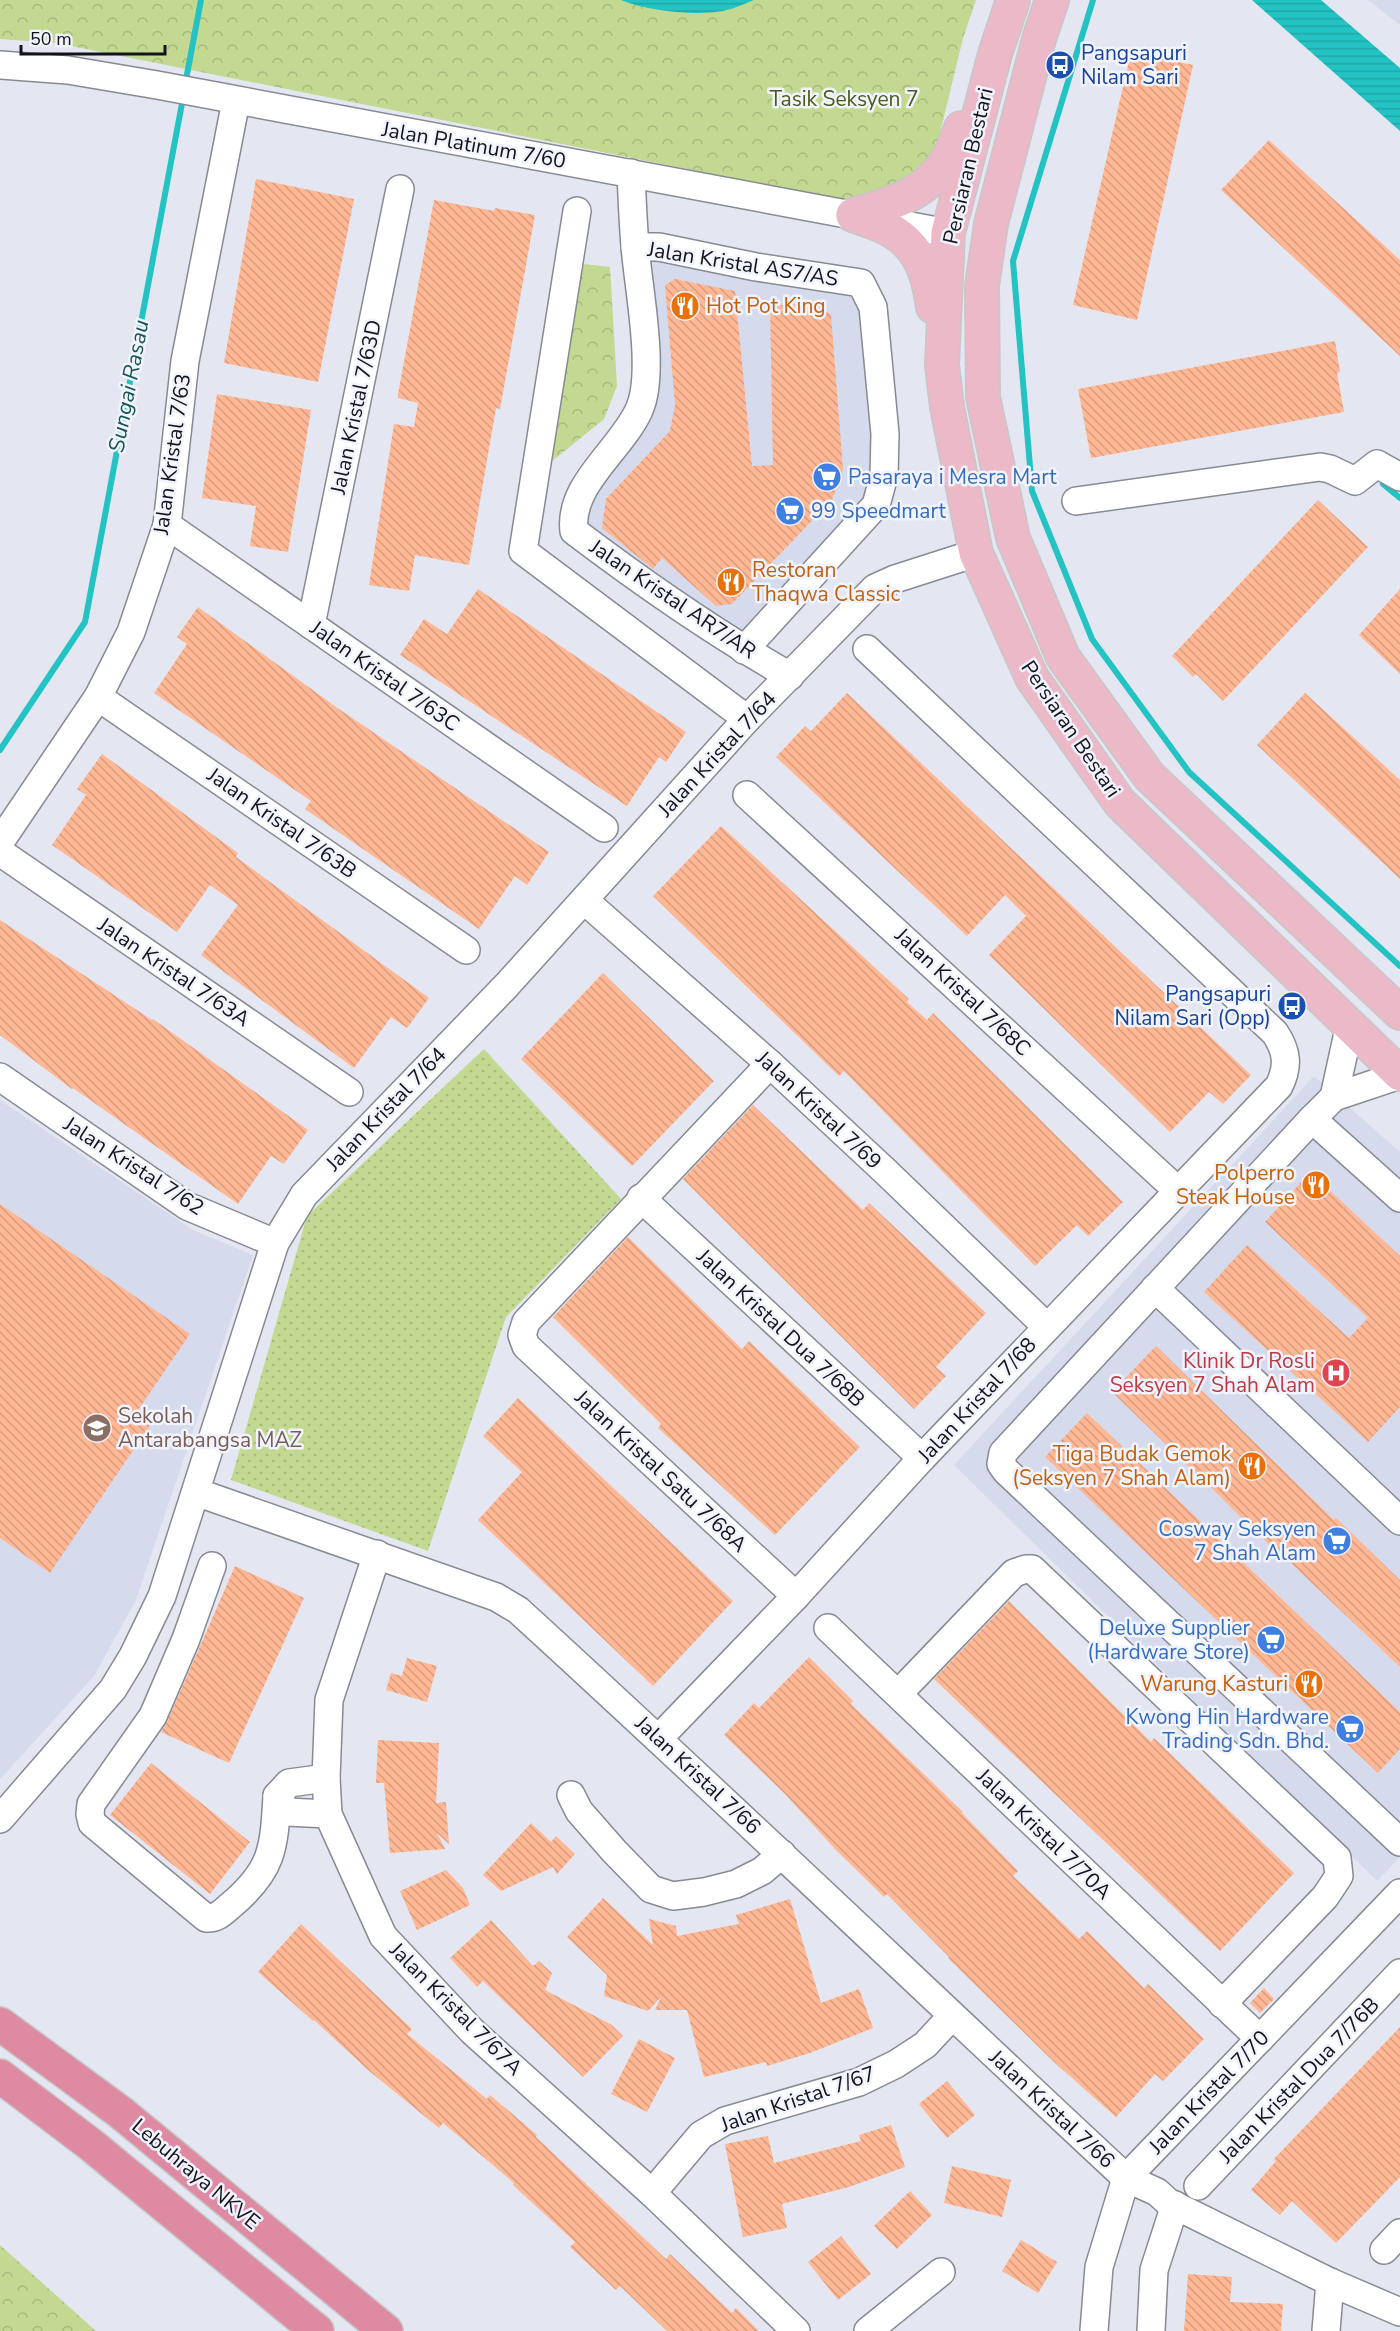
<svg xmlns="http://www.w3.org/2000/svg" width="1400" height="2331" font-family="'Nunito Sans',sans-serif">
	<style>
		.built { fill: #d5dbec }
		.grass { fill: url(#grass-dots) }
		.forest { fill: url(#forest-crowns) }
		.water { fill: url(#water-rules) }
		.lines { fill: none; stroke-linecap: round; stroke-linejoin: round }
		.stream { stroke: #23c2c3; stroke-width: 6 }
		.building { fill: url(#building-back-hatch) }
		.minor-casing { stroke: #878a93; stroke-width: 30 }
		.major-casing { stroke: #c6c7c7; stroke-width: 36 }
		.highway-casing { stroke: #c6c7c7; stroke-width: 36 }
		.minor { stroke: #fff; stroke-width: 27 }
		.major { stroke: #ecb9c8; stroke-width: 33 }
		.highway { stroke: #df8aa3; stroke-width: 33 }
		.labels { text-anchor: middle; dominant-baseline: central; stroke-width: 5; stroke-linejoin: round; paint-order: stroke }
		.transit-label { font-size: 21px; fill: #164399; stroke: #f1f4fe; text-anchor: start }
		.park-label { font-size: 21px; fill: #4b5b1b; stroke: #f1f4fe }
		.street-label { font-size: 21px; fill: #131417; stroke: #f1f4fe }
		.food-label { font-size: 21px; fill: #c56008; stroke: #f1f4fe; text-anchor: end }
		.shop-label { font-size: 21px; fill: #366cbe; stroke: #f1f4fe; text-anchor: end }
		.health-label { font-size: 21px; fill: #be3a42; stroke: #f1f4fe; text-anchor: end }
		.education-label { font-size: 21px; fill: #785e54; stroke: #f1f4fe; text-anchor: start }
		.water-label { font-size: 22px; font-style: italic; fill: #175454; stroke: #f1f4fe }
	</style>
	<defs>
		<pattern id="grass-dots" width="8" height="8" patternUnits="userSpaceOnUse" patternTransform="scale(1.5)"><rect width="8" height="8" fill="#c3d991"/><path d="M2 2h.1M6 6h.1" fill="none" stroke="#a7b97c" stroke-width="1.8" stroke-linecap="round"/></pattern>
		<pattern id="forest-crowns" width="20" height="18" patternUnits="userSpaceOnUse" patternTransform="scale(1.5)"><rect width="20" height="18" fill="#c3d991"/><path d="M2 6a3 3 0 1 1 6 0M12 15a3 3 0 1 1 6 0" fill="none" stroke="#a7b97c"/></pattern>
		<pattern id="water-rules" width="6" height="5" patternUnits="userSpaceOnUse" patternTransform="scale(1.5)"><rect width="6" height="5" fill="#23c2c3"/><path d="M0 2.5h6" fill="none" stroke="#1fa6a7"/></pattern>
		<pattern id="building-back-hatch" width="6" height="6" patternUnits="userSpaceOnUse" patternTransform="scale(1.5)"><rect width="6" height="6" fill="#ffb794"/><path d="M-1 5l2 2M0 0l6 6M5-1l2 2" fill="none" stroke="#da9c7f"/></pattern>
	</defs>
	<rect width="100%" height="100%" fill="#e4e7f1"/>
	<g class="built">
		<polygon points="1368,0 1400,0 1400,25"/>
		<polygon points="643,255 856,289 866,307 878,431 870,500 742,641 582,528 583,504 647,412"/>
		<polygon points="1314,1076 1400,1152 1400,1857 1377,1881 954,1465"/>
		<polygon points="0,1100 193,1230 253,1255 136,1600 94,1676 0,1779"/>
	</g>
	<polygon class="grass" points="484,1049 621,1199 506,1317 428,1551 231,1480 307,1216"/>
	<g class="forest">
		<polygon points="0,0 976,0 963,38 935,154 917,182 853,202 56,43 0,39"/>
		<polygon points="574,263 610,267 617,386 604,419 545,467"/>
		<polygon points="0,2245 96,2331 0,2331"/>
	</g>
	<g class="water">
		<path d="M621 0H754C744 4 733 9 723 11 694 16 648 11 621 0Z"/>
		<polygon points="1252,0 1321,0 1400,68 1400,131"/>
	</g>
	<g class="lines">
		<g class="stream">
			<polyline points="1093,0 1013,261 1032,491 1092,639 1189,772 1400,966"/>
			<polyline points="185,85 201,0"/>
			<polyline points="1383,484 1400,498"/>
			<polyline points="0,750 85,622 183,98"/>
		</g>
	</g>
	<g class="building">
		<polygon points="1131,52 1193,65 1137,320 1073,305"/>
		<polygon points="1269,140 1400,260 1400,356 1221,190"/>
		<polygon points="256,179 354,199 318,382 224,363"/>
		<polygon points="434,200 494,211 495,208 535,215 500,409 496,408 469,565 415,555 409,591 369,585 394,424 414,427 418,403 398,398 398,394"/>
		<polygon points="675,279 735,291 752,466 773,465 770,305 819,304 831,315 843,469 832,500 732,604 716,606 662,558 653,569 602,528 606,499 670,431 675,405 665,285"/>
		<polygon points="1335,341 1340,372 1337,373 1344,412 1091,458 1078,389"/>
		<polygon points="217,394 311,410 288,552 250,546 256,506 202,498"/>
		<polygon points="1318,500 1368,547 1223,701 1196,674 1193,677 1172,656"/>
		<polygon points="478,589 686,732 666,762 659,757 627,806 400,655 424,619 447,634"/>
		<polygon points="1400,589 1400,674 1359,635"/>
		<polygon points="198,607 339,709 549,852 527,885 515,876 479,929 305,809 311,801 154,693 187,644 177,637"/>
		<polygon points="847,693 1251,1075 1223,1104 1209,1092 1170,1132 989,955 1026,916 1005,895 967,936 776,757 805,726 811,731"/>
		<polygon points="1305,693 1400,780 1400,879 1257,745"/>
		<polygon points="102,754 238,853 236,857 429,998 407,1028 391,1017 354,1068 201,955 238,905 210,885 177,932 52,845 86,795 77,789"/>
		<polygon points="721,826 909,999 907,1002 927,1020 933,1013 1123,1202 1088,1236 1077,1225 1035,1266 844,1071 839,1076 653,896"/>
		<polygon points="0,920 152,1020 153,1019 308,1130 284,1164 271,1156 238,1204 73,1088 72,1089 0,1035"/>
		<polygon points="603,973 714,1081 632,1166 521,1059"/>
		<polygon points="753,1105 863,1210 869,1203 986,1313 936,1367 946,1376 914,1409 683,1179"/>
		<polygon points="1310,1172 1400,1256 1400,1407 1368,1442 1204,1292 1247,1245 1349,1338 1368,1318 1265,1222"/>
		<polygon points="0,1204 190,1334 136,1413 151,1424 50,1573 0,1538"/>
		<polygon points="628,1237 742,1349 749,1341 860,1447 775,1535 658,1428 661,1424 553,1317"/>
		<polygon points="1156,1346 1334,1520 1336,1518 1400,1580 1400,1667 1272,1545 1271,1546 1112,1392"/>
		<polygon points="518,1398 733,1601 653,1686 478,1520 522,1472 483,1436"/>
		<polygon points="1087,1413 1400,1712 1400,1749 1378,1773 1045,1457"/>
		<polygon points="235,1566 304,1598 229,1763 161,1732 167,1722"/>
		<polygon points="1009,1601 1151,1742 1154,1738 1294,1873 1220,1951 934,1679"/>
		<polygon points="809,1657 853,1701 851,1704 963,1812 962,1813 1018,1871 1013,1876 1079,1939 1087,1931 1144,1988 1148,1984 1204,2039 1163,2081 1155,2074 1116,2117 1055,2063 948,1958 949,1957 887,1894 884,1897 835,1849 785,1794 724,1735 754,1703 759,1708"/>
		<polygon points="407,1658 437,1666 427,1702 386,1690 391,1673 402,1676"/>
		<polygon points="378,1740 439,1743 436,1803 446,1802 449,1844 437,1833 445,1849 390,1853 384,1783 376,1783"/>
		<polygon points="151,1763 250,1842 210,1894 110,1815"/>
		<polygon points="531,1823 551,1842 556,1836 575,1854 557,1874 553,1867 501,1891 483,1875"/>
		<polygon points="446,1870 463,1888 470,1905 417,1930 400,1891"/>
		<polygon points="603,1898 653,1945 649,1919 676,1926 677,1936 739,1924 736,1915 790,1899 821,2003 859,1989 873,2028 810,2053 767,2066 766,2062 704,2077 687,2010 655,2010 661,1997 648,2011 604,1996 607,1975 567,1937"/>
		<polygon points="491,1920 533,1966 539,1961 552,1973 545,1990 612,2025 623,2036 583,2077 483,1981 477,1987 450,1958"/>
		<polygon points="301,1924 412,2029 407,2034 487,2099 490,2095 537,2135 536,2137 666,2259 670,2254 732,2313 736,2308 759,2331 667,2331 620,2286 616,2290 570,2247 575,2242 513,2185 514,2183 443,2123 439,2128 368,2070 314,2020 313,2021 258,1972"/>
		<polygon points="1264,1988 1274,1999 1260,2013 1250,2003"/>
		<polygon points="1400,2027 1400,2177 1336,2243 1292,2201 1280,2215 1251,2190 1276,2161 1274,2159"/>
		<polygon points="639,2039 675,2058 647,2112 611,2094"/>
		<polygon points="947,2081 975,2115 947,2138 919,2104"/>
		<polygon points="891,2125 905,2167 849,2187 782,2204 787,2228 743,2237 725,2144 768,2136 774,2163 861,2141 859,2135"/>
		<polygon points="952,2166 1011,2180 1002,2217 944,2203"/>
		<polygon points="910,2191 932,2215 897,2249 874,2226"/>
		<polygon points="841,2236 871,2274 838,2300 808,2262"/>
		<polygon points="1021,2240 1057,2262 1038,2293 1002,2271"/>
		<polygon points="1188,2274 1232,2277 1230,2302 1283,2304 1281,2331 1184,2331"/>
	</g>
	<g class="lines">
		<g class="minor-casing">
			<g id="minor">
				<polyline points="0,65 68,70 157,85 948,233"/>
				<path d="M631 173C632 197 633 222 635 246 638 287 656 373 639 410 621 450 568 485 574 531 644 584 714 633 790 676"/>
				<polyline points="577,211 523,551 747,719"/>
				<polyline points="635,247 659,247 756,267 861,283 873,307 885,434 884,476 876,505 744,650"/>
				<polyline points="1076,501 1320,467 1330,469 1355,481 1377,464 1400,477"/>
				<polyline points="167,525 604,828"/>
				<polyline points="311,625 400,189"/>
				<polyline points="98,697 466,950"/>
				<polyline points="747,795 1177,1190"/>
				<polyline points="0,842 98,697 131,632 167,525 185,361 236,101"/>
				<polyline points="0,852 349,1092"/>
				<polyline points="584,900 770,1064 885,1171 1047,1327"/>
				<polyline points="770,1064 526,1322 522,1335 526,1346 796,1596"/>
				<polyline points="1400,1075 1334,1097 1312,1119 1003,1453 1001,1464 1006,1471 1400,1842"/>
				<polyline points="0,1077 187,1206 275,1243"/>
				<polyline points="1334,1097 1350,1024"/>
				<polyline points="1312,1119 1400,1198"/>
				<polyline points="641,1198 922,1458"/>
				<polyline points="1155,1288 1400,1521"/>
				<path d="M196 1492 496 1597 518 1610C723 1797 923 1989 1126 2178L1157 2192 1168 2202 1330 2282 1400 2312"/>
				<polyline points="377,1554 329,1700 326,1778 328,1814 383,1936 472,2031 652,2193 796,2331"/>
				<path d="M212 1566 186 1639 153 1716 91 1804 90 1814 92 1823 206 1918C216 1919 222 1913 230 1906 273 1870 274 1849 277 1796L289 1783 326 1778"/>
				<polyline points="828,1628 1260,2039"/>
				<polyline points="898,1694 1014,1573 1026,1569 1032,1569 1337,1858 1339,1876 1325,1897 1222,2004"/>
				<path d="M659 1738 796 1596 922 1458 1279 1086C1289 1066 1287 1051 1275 1033L867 649"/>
				<polyline points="571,1795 579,1811 614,1851 651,1889 673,1896 704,1892 736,1884 762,1871 782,1854"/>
				<polyline points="277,1796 287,1812 328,1814"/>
				<polyline points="0,1819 113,1689 133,1656 162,1596 275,1243 304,1195 506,986 747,719 875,588 895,579 976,553"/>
				<polyline points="1198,2186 1400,1973"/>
				<polyline points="652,2193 701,2135 725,2121 859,2082 896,2064 925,2045 952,2016"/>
				<polyline points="1384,2250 1400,2233"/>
				<polyline points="868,2331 941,2272"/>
				<polyline points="1094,2331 1099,2267 1126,2178 1400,1893"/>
				<polyline points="1151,2331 1154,2270 1175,2205"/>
				<polyline points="1326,2331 1330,2282"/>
			</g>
		</g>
		<g class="major-casing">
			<g id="major">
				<polyline points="1013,0 995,54 948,233 942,365 947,407 976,553 1032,678 1120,803 1400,1074"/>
				<polyline points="1052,0 1039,39 991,224 982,286 983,397 1013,538 1063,657 1149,776 1400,1013"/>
				<path d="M853 215C890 204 927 195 948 158 954 149 957 138 961 128"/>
				<path d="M853 215C865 220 881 224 892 231 921 248 929 277 933 307"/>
			</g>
		</g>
		<g class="highway-casing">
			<g id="highway">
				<polyline points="0,2024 120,2112 386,2331"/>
				<polyline points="0,2076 90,2144 317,2331"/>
			</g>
		</g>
		<use href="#minor" class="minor"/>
		<use href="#major" class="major"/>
		<use href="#highway" class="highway"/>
	</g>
	<defs>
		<g id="bus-disc" transform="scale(1.5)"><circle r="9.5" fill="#1a4fb4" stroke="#f1f4fe"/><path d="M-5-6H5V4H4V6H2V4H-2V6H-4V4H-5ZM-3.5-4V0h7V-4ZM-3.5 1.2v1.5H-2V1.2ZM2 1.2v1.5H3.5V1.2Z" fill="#fff"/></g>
		<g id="restaurant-disc" transform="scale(1.5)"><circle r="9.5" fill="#e8710a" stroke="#f1f4fe"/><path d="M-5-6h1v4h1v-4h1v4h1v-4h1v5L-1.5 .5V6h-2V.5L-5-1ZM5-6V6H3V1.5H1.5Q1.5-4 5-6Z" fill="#fff"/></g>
		<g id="supermarket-disc" transform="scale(1.5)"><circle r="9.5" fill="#3f7fe0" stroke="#f1f4fe"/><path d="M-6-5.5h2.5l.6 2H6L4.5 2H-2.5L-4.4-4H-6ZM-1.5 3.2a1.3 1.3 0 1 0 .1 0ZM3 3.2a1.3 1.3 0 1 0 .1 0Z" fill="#fff"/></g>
		<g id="hospital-disc" transform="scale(1.5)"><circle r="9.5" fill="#e0444e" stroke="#f1f4fe"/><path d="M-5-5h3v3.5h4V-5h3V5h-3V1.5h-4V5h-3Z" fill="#fff"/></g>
		<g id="school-disc" transform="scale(1.5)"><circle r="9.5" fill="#8d6e63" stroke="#f1f4fe"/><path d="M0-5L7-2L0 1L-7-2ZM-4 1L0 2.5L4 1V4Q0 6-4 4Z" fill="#fff"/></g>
	</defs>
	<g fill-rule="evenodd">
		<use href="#bus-disc" x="1060" y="65"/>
		<use href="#restaurant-disc" x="685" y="306"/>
		<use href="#supermarket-disc" x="827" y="477"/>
		<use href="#supermarket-disc" x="790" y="511"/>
		<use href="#restaurant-disc" x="731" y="582"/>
		<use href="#bus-disc" x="1292" y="1006"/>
		<use href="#restaurant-disc" x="1316" y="1185"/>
		<use href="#hospital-disc" x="1336" y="1373"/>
		<use href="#school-disc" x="97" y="1428"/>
		<use href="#restaurant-disc" x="1252" y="1466"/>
		<use href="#supermarket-disc" x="1337" y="1541"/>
		<use href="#supermarket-disc" x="1271" y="1640"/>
		<use href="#restaurant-disc" x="1309" y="1684"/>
		<use href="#supermarket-disc" x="1350" y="1729"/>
	</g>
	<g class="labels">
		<g class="transit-label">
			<text x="1081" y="53">Pangsapuri<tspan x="1081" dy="24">Nilam Sari</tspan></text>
			<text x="1271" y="994" text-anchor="end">Pangsapuri<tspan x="1271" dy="24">Nilam Sari (Opp)</tspan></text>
		</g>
		<g class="park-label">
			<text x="844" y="99">Tasik Seksyen 7</text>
		</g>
		<g class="street-label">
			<text transform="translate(474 145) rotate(10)">Jalan Platinum 7/60</text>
			<text transform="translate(968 166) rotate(-77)">Persiaran Bestari</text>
			<text transform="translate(743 264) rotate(9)">Jalan Kristal AS7/AS</text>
			<text transform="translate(356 407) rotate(-78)">Jalan Kristal 7/63D</text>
			<text transform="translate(172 454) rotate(-82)">Jalan Kristal 7/63</text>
			<text transform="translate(673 599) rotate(34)">Jalan Kristal AR7/AR</text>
			<text transform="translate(385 676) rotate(35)">Jalan Kristal 7/63C</text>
			<text transform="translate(1071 729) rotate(56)">Persiaran Bestari</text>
			<text transform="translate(717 754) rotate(-47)">Jalan Kristal 7/64</text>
			<text transform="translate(282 823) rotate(35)">Jalan Kristal 7/63B</text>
			<text transform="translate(174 972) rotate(34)">Jalan Kristal 7/63A</text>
			<text transform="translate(963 992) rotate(43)">Jalan Kristal 7/68C</text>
			<text transform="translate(386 1109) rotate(-46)">Jalan Kristal 7/64</text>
			<text transform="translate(819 1110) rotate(43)">Jalan Kristal 7/69</text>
			<text transform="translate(134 1166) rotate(33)">Jalan Kristal 7/62</text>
			<text transform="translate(781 1328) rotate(43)">Jalan Kristal Dua 7/68B</text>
			<text transform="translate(977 1400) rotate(-47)">Jalan Kristal 7/68</text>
			<text transform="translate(661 1471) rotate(43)">Jalan Kristal Satu 7/68A</text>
			<text transform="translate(698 1775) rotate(43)">Jalan Kristal 7/66</text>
			<text transform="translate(1044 1834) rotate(44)">Jalan Kristal 7/70A</text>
			<text transform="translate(456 2009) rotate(45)">Jalan Kristal 7/67A</text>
			<text transform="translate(1299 2080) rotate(-46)">Jalan Kristal Dua 7/76B</text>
			<text transform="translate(1209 2092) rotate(-46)">Jalan Kristal 7/70</text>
			<text transform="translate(798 2099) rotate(-19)">Jalan Kristal 7/67</text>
			<text transform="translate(1052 2109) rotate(43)">Jalan Kristal 7/66</text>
			<text transform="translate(196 2174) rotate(40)">Lebuhraya NKVE</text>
		</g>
		<g class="food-label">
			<text x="706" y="306" text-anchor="start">Hot Pot King</text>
			<text x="752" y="570" text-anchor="start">Restoran<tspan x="752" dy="24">Thaqwa Classic</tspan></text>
			<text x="1295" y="1173">Polperro<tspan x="1295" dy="24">Steak House</tspan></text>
			<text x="1231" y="1454">Tiga Budak Gemok<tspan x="1231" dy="24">(Seksyen 7 Shah Alam)</tspan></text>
			<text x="1288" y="1684">Warung Kasturi</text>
		</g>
		<g class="shop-label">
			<text x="848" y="477" text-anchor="start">Pasaraya i Mesra Mart</text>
			<text x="811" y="511" text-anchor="start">99 Speedmart</text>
			<text x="1316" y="1529">Cosway Seksyen<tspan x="1316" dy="24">7 Shah Alam</tspan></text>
			<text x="1250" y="1628">Deluxe Supplier<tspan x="1250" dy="24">(Hardware Store)</tspan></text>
			<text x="1329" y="1717">Kwong Hin Hardware<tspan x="1329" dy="24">Trading Sdn. Bhd.</tspan></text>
		</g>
		<g class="health-label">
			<text x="1315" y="1361">Klinik Dr Rosli<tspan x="1315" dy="24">Seksyen 7 Shah Alam</tspan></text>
		</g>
		<g class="education-label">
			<text x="118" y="1416">Sekolah<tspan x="118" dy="24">Antarabangsa MAZ</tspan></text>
		</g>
		<g class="water-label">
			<text transform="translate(129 386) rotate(-79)">Sungai Rasau</text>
		</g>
	</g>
	<path d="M21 45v9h144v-9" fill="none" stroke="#131417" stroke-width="3"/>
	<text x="30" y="45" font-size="18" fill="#131417" stroke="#f1f4fe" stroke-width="4.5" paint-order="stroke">50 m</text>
</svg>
